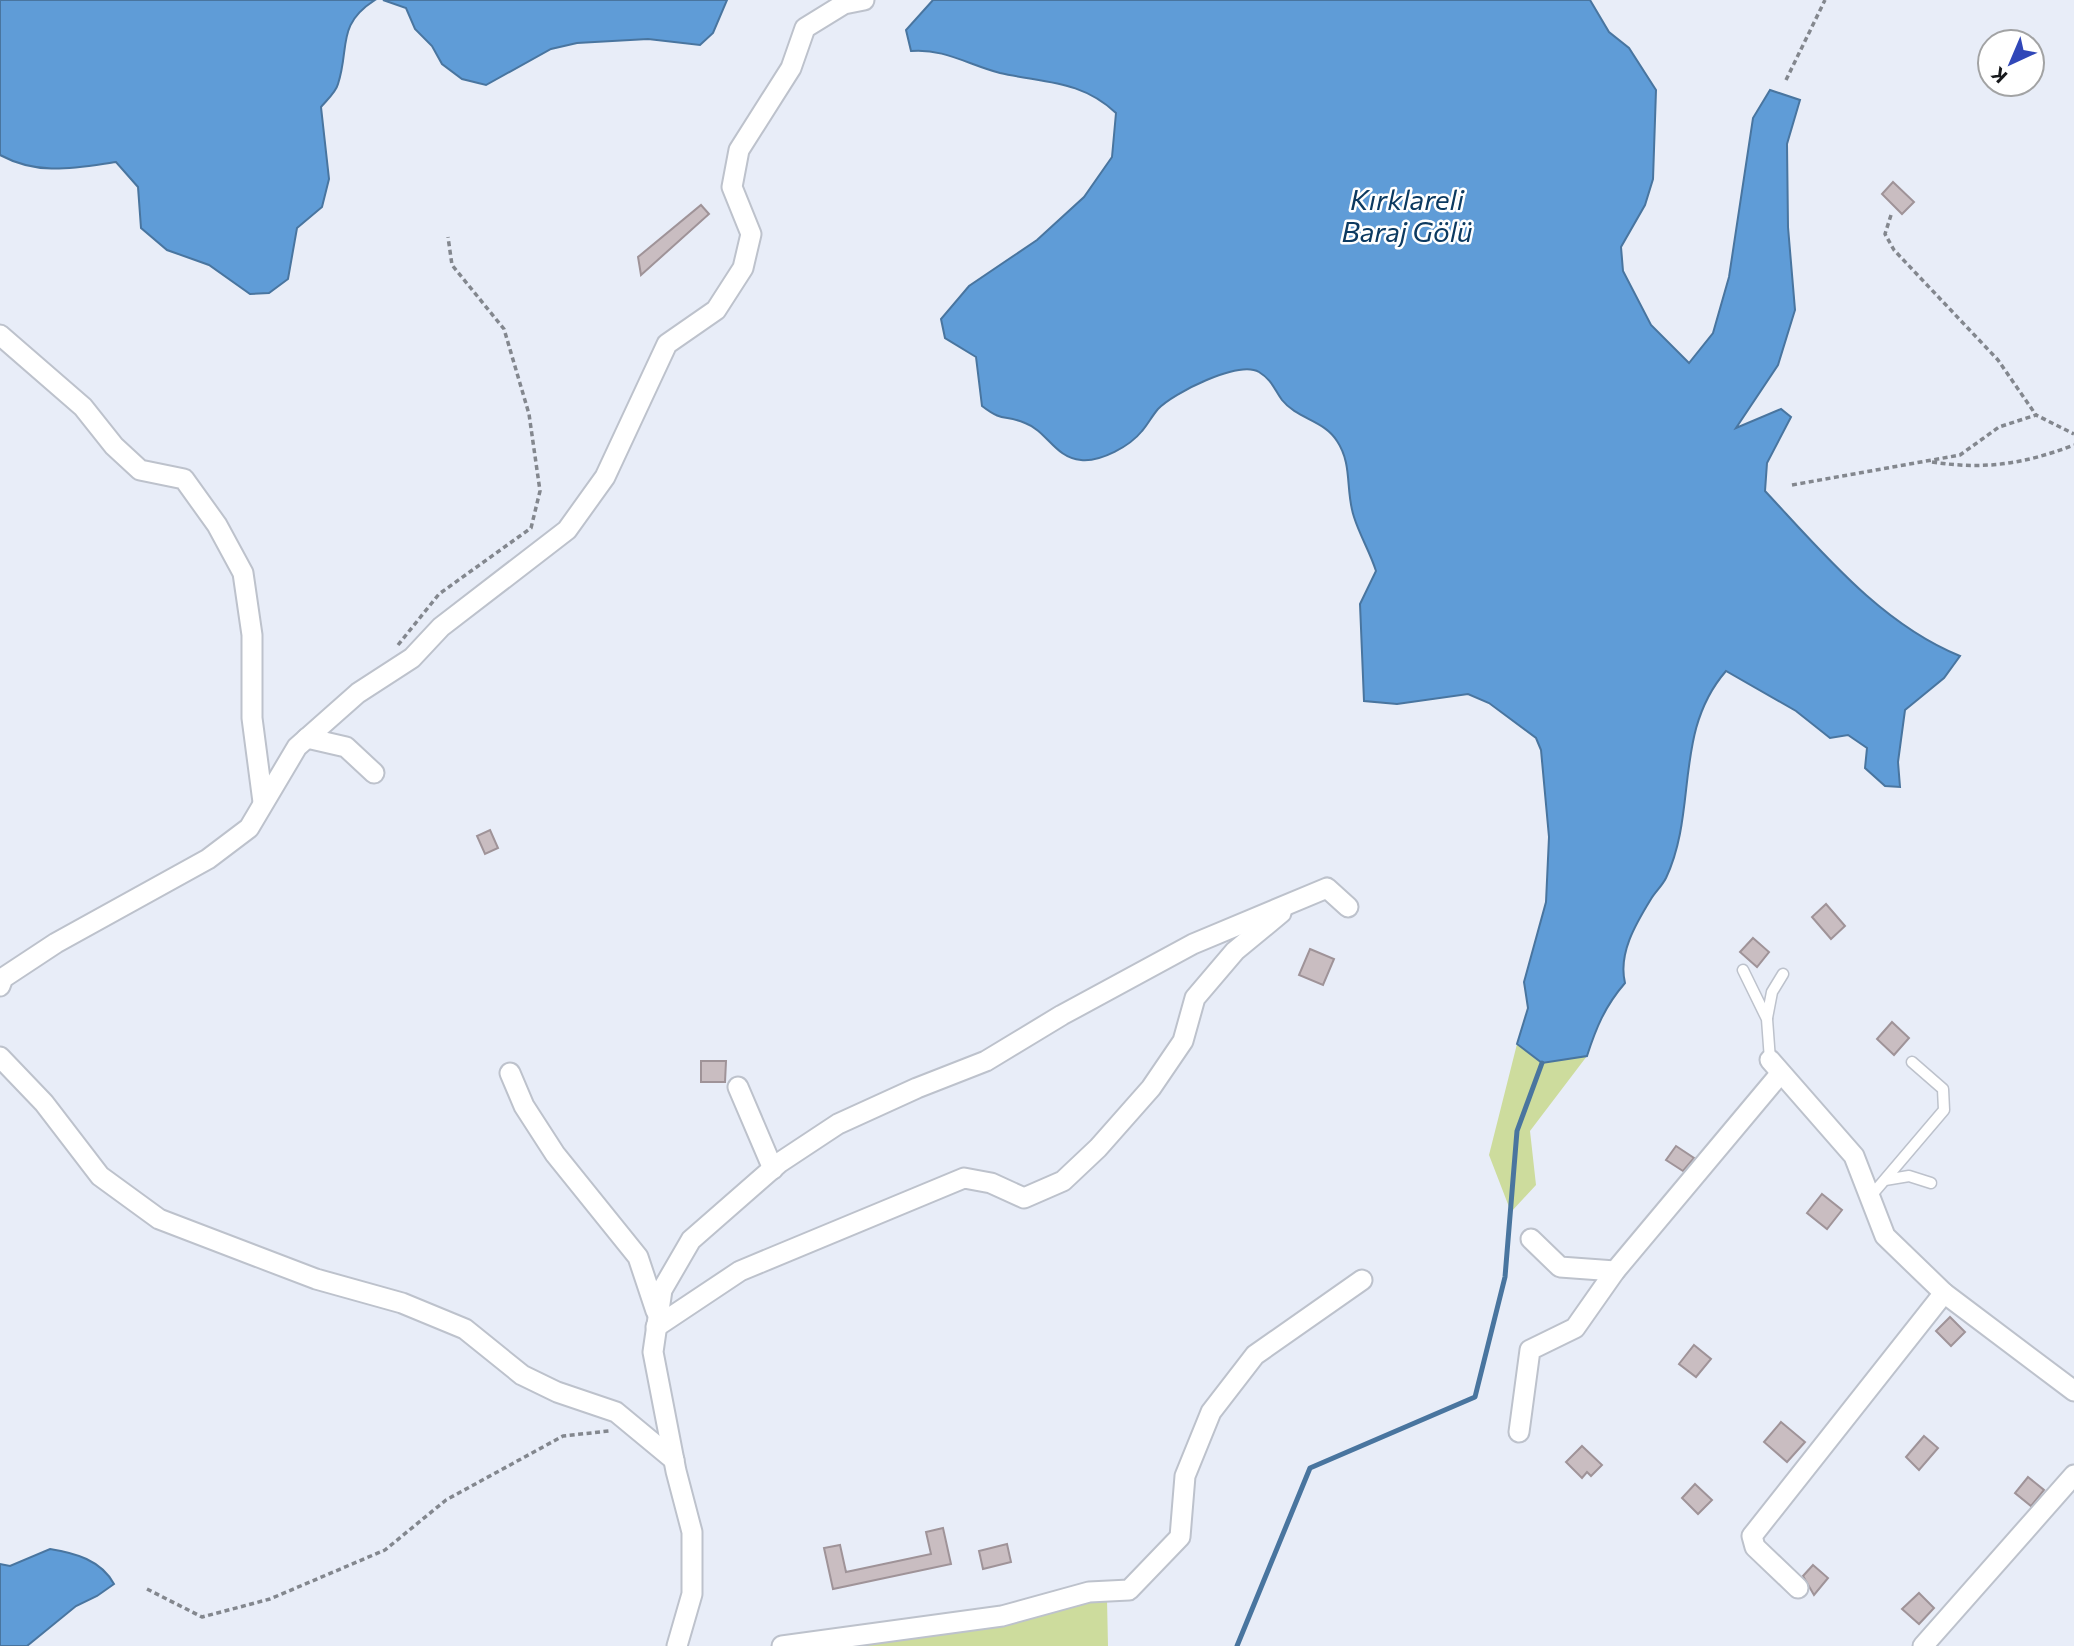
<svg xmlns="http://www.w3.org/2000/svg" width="2074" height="1646" font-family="Commissioner,sans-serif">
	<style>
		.green { fill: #cddc9d }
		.water { fill: #5f9cd7; stroke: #49759f; stroke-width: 2 }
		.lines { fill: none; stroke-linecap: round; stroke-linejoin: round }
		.stream { stroke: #49759f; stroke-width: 5 }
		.building { fill: #c9bdc1; stroke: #9f9398; stroke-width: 2 }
		.service-casing { stroke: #bdc2cc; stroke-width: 13 }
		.minor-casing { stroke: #bdc2cc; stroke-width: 23 }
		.path { stroke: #83878e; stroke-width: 3.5; stroke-dasharray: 5 3.5; stroke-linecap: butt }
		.service { stroke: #fff; stroke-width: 10 }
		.minor { stroke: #fff; stroke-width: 19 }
		.labels { text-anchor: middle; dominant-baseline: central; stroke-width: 5; stroke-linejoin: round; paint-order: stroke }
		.water-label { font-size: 28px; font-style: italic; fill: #0c3a61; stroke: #fff }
	</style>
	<rect width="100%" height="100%" fill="#e8edf8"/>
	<g class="green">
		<polygon points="1517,1044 1542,1063 1587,1056 1530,1131 1536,1185 1511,1212 1489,1155"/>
		<polygon points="1107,1599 1108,1646 855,1646 932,1635"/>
	</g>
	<g class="water">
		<path d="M0 0H375C336 25 350 47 338 84 336 92 327 100 321 107L329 179 322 207 297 228 288 279 269 293 250 294 209 265 167 250 141 228 138 187 116 162C74 168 39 176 0 155Z"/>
		<polygon points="383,0 727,0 713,33 700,45 648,39 577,43 551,49 486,85 462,79 442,64 432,46 415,29 406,8"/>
		<path d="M933 0H1590L1609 32 1629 48 1656 90 1653 179 1645 205 1621 247 1623 271 1651 325 1689 363 1713 333 1729 277 1753 118 1770 90 1800 100 1787 144 1788 227 1795 310 1778 365 1736 428 1781 409 1791 417 1767 463 1765 491C1822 552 1881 624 1960 656L1944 678 1905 710 1898 762 1900 787 1885 786 1865 768 1867 748 1848 735 1830 738 1796 711 1726 671C1673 732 1698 810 1666 878 1662 886 1655 892 1651 899 1635 925 1618 954 1625 983 1605 1006 1596 1028 1587 1056L1542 1063 1517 1044 1528 1008 1524 982 1546 902 1549 837 1541 750 1536 738 1489 703 1468 694 1397 704 1364 701 1360 604 1376 571C1370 552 1360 536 1354 517 1345 490 1353 465 1337 441 1324 420 1297 419 1282 400 1274 389 1272 380 1259 372 1239 360 1173 393 1158 409 1152 416 1148 424 1142 431 1130 446 1101 462 1081 460 1055 458 1047 431 1025 423 1004 414 1004 423 982 406L976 357 945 338 941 319 969 286 1037 240 1084 197 1112 157 1116 113C1081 80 1044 83 1000 73 969 65 943 48 911 51L906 30Z"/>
		<path d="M50 1549C75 1553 101 1560 114 1584L97 1596 76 1606 27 1646H0V1564L10 1566Z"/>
	</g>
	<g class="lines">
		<polyline class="stream" points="1237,1646 1310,1468 1475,1397 1505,1277 1517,1131 1542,1063"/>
	</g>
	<g class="building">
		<polygon points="1893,182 1914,202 1902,214 1882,194"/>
		<polygon points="701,205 709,214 641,275 638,257"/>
		<polygon points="490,830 498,848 485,854 477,836"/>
		<polygon points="1826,904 1845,926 1831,939 1812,917"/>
		<polygon points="1753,938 1769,952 1757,967 1740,952"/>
		<polygon points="1310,949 1334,959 1323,985 1299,975"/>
		<polygon points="1892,1022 1909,1038 1894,1055 1877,1039"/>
		<polygon points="701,1061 726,1061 725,1082 701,1082"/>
		<polygon points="1676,1146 1694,1158 1683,1171 1666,1160"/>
		<polygon points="1822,1194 1842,1210 1827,1229 1807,1213"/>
		<polygon points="1950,1317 1965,1332 1951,1346 1936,1331"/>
		<polygon points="1694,1345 1711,1359 1696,1377 1679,1364"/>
		<polygon points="1781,1422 1805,1442 1787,1462 1764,1442"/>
		<polygon points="1924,1436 1938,1448 1919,1470 1906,1457"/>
		<polygon points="1582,1446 1602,1465 1591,1476 1587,1472 1582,1478 1566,1462"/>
		<polygon points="2028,1477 2044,1490 2031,1506 2015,1493"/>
		<polygon points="1695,1484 1712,1500 1698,1514 1682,1498"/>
		<polygon points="943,1528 951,1564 833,1589 824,1548 840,1545 846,1572 931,1554 926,1532"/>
		<polygon points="1007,1544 1011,1562 983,1569 979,1551"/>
		<polygon points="1813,1565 1828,1578 1814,1595 1803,1576"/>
		<polygon points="1919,1593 1934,1608 1919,1624 1902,1609"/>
	</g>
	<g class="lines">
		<g class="service-casing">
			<g id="service">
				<polyline points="1743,970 1767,1019 1770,1060"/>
				<polyline points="1767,1018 1772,992 1783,974"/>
				<polyline points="1885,1180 1909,1176 1931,1183"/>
				<polyline points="1870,1197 1944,1110 1943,1089 1912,1062"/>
			</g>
		</g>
		<g class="minor-casing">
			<g id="minor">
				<polyline points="0,335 83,407 114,446 140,470 184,479 217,525 243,573 252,635 252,718 263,802"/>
				<polyline points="307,738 346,747 374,773"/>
				<polyline points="0,986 3,978 56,943 208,859 249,828 297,747 358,693 412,658 441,627 567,530 605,477 667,344 716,310 743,268 751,234 732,187 739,150 791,68 805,28 844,4 864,0"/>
				<polyline points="0,1057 44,1103 100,1176 159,1219 316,1279 402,1303 465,1329 522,1375 557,1392 616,1412 674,1460"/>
				<polyline points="1770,1060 1854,1156 1885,1236 1944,1293 2074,1391"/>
				<polyline points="510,1073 524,1106 555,1154 638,1257 656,1311"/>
				<polyline points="738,1087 773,1169"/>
				<polyline points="1531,1239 1560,1267 1615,1271"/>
				<polyline points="656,1327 740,1271 964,1178 991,1183 1024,1198 1063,1181 1098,1148 1151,1088 1183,1041 1195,998 1235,951 1281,913"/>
				<polyline points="1519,1432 1530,1350 1575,1328 1615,1271 1780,1074"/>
				<polyline points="1798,1588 1755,1547 1752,1536 1944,1293"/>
				<polyline points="677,1646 692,1594 692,1532 676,1471 653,1352 662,1290 691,1240 779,1163 838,1124 917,1088 986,1061 1062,1015 1193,944 1327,888 1348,907"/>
				<polyline points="782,1646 1002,1616 1089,1592 1129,1590 1180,1537 1185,1476 1211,1412 1255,1355 1362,1280"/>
				<polyline points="1923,1646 2074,1475"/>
			</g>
		</g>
		<g class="path">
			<polyline points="1786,80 1825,0"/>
			<polyline points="1891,215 1885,234 1894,250 1998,360 2036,415"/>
			<path d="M1932 462C1985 470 2024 464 2074 445"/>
			<polyline points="1792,485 1960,455 1999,427 2036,415 2074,434"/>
			<polyline points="398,645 439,594 531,528 540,491 529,414 504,329 452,265 448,237"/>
			<polyline points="147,1589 202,1617 270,1599 385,1550 446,1500 563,1436 609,1431"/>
		</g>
		<use href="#service" class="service"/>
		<use href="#minor" class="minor"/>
	</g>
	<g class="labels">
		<g class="water-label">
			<text x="1407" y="199">Kırklareli<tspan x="1407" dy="32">Baraj Gölü</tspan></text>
		</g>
	</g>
	<g transform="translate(2011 63) rotate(224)"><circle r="33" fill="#ffffff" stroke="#a2a3a4" stroke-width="2"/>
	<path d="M0-5L12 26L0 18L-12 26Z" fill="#3047b8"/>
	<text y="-10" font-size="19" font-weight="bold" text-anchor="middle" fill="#17191c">K</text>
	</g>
</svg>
